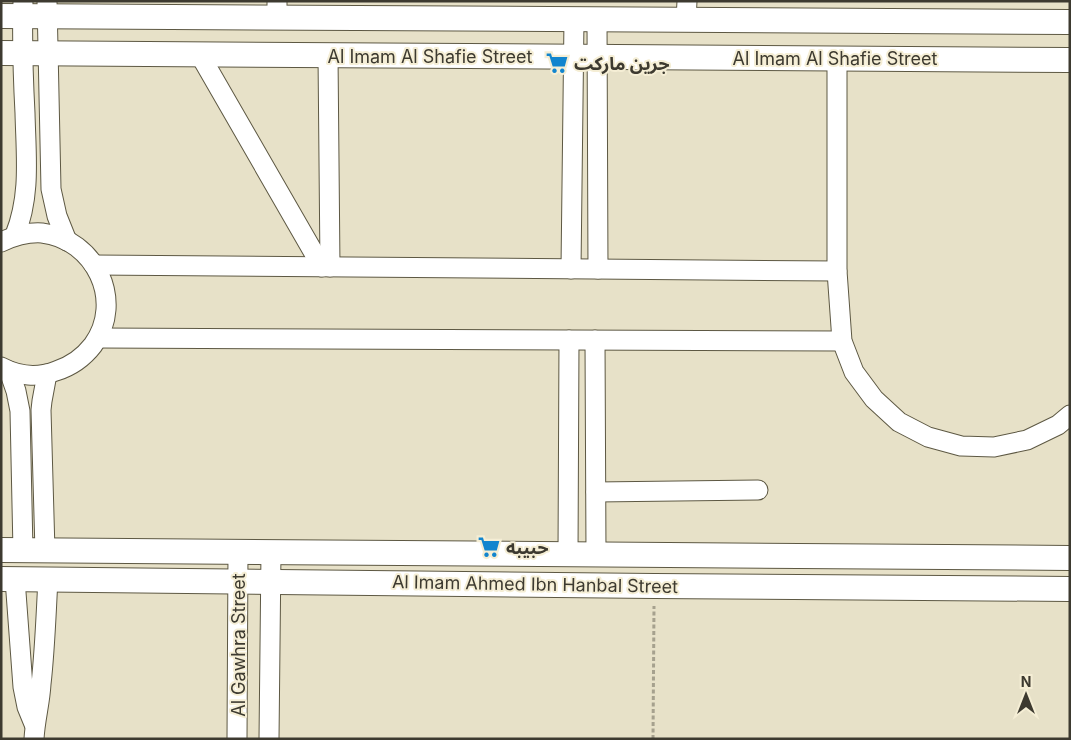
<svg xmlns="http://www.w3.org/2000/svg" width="1071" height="740" font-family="Inter,'Noto Sans Arabic',sans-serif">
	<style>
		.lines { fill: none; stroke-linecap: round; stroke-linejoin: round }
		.minor-casing { stroke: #5d5843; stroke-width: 21 }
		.tertiary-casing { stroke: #5d5843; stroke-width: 26 }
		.path { stroke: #a6a18e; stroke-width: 3; stroke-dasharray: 4 2.5; stroke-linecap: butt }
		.minor { stroke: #fff; stroke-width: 19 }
		.tertiary { stroke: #fff; stroke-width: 24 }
		.labels { text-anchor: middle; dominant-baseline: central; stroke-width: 4; stroke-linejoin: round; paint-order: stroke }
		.street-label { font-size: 18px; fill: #3d3a30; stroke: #f5eed5 }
		.poi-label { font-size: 18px; font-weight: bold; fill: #3d3a30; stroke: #f5eed5; text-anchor: start }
	</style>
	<rect width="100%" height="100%" fill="#e7e1c8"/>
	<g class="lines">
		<g class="minor-casing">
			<g id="minor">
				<polyline points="47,1 51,189 57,216 67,241"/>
				<polyline points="277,17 277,1"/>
				<polyline points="597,20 598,269"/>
				<polyline points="686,20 687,1"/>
				<polyline points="200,55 322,267"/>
				<polyline points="328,55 330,267"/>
				<polyline points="837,58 837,271 842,341 854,372 874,399 899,422 928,437 961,446 994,447 1027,440 1058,425 1070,415"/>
				<path d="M15 235C31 195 26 156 25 113 23 76 22 39 23 1"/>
				<path d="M1 242C14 236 27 232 42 233 95 239 125 301 93 345 83 358 72 366 56 371 38 378 18 376 1 367"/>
				<polyline points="94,265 837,271"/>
				<polyline points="571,269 574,19"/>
				<polyline points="98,338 842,341"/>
				<polyline points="595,340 596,554"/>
				<polyline points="9,371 16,391 20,411 23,551"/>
				<polyline points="596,492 758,490"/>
				<polyline points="45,551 41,410 42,401 47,374"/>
				<polyline points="568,554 569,340"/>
				<polyline points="15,579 23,687 27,707 34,724"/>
				<path d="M34 739C35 720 40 703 41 684 45 649 46 614 48 579"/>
				<polyline points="237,739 238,552"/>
				<polyline points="269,739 271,552"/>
			</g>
		</g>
		<g class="tertiary-casing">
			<g id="tertiary">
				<polyline points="1,16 1070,22"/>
				<polyline points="1,53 1070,60"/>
				<polyline points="1,550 1070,558"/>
				<polyline points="1,579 654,586 1070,589"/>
			</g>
		</g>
		<polyline class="path" points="653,739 654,606"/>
		<use href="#minor" class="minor"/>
		<use href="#tertiary" class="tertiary"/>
	</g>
	<defs>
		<g id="supermarket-bare" transform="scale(1.725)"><path d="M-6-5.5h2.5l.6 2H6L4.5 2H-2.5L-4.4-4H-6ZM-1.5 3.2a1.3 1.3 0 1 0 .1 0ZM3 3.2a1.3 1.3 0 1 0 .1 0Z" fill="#1285ce" stroke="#f5eed5" stroke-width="2.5" paint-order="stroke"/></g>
	</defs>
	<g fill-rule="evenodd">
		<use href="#supermarket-bare" x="557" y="63"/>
		<use href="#supermarket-bare" x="489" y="547"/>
	</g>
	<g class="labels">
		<g class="street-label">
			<text x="430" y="56">Al Imam Al Shafie Street</text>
			<text x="835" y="58">Al Imam Al Shafie Street</text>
			<text transform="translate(535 584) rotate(1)">Al Imam Ahmed Ibn Hanbal Street</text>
			<text transform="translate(238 645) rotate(-90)">Al Gawhra Street</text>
		</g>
		<g class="poi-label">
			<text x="574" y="63">جرين ماركت</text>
			<text x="506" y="547">حبيبه</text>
		</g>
	</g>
	<rect width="1071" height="740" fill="none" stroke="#3d3a30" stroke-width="5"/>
	<g transform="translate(1026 695)" stroke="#f5eed5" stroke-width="4" paint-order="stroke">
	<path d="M0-4L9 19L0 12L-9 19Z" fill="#3d3a30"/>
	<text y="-8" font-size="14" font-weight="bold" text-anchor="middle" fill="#3d3a30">N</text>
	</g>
</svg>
